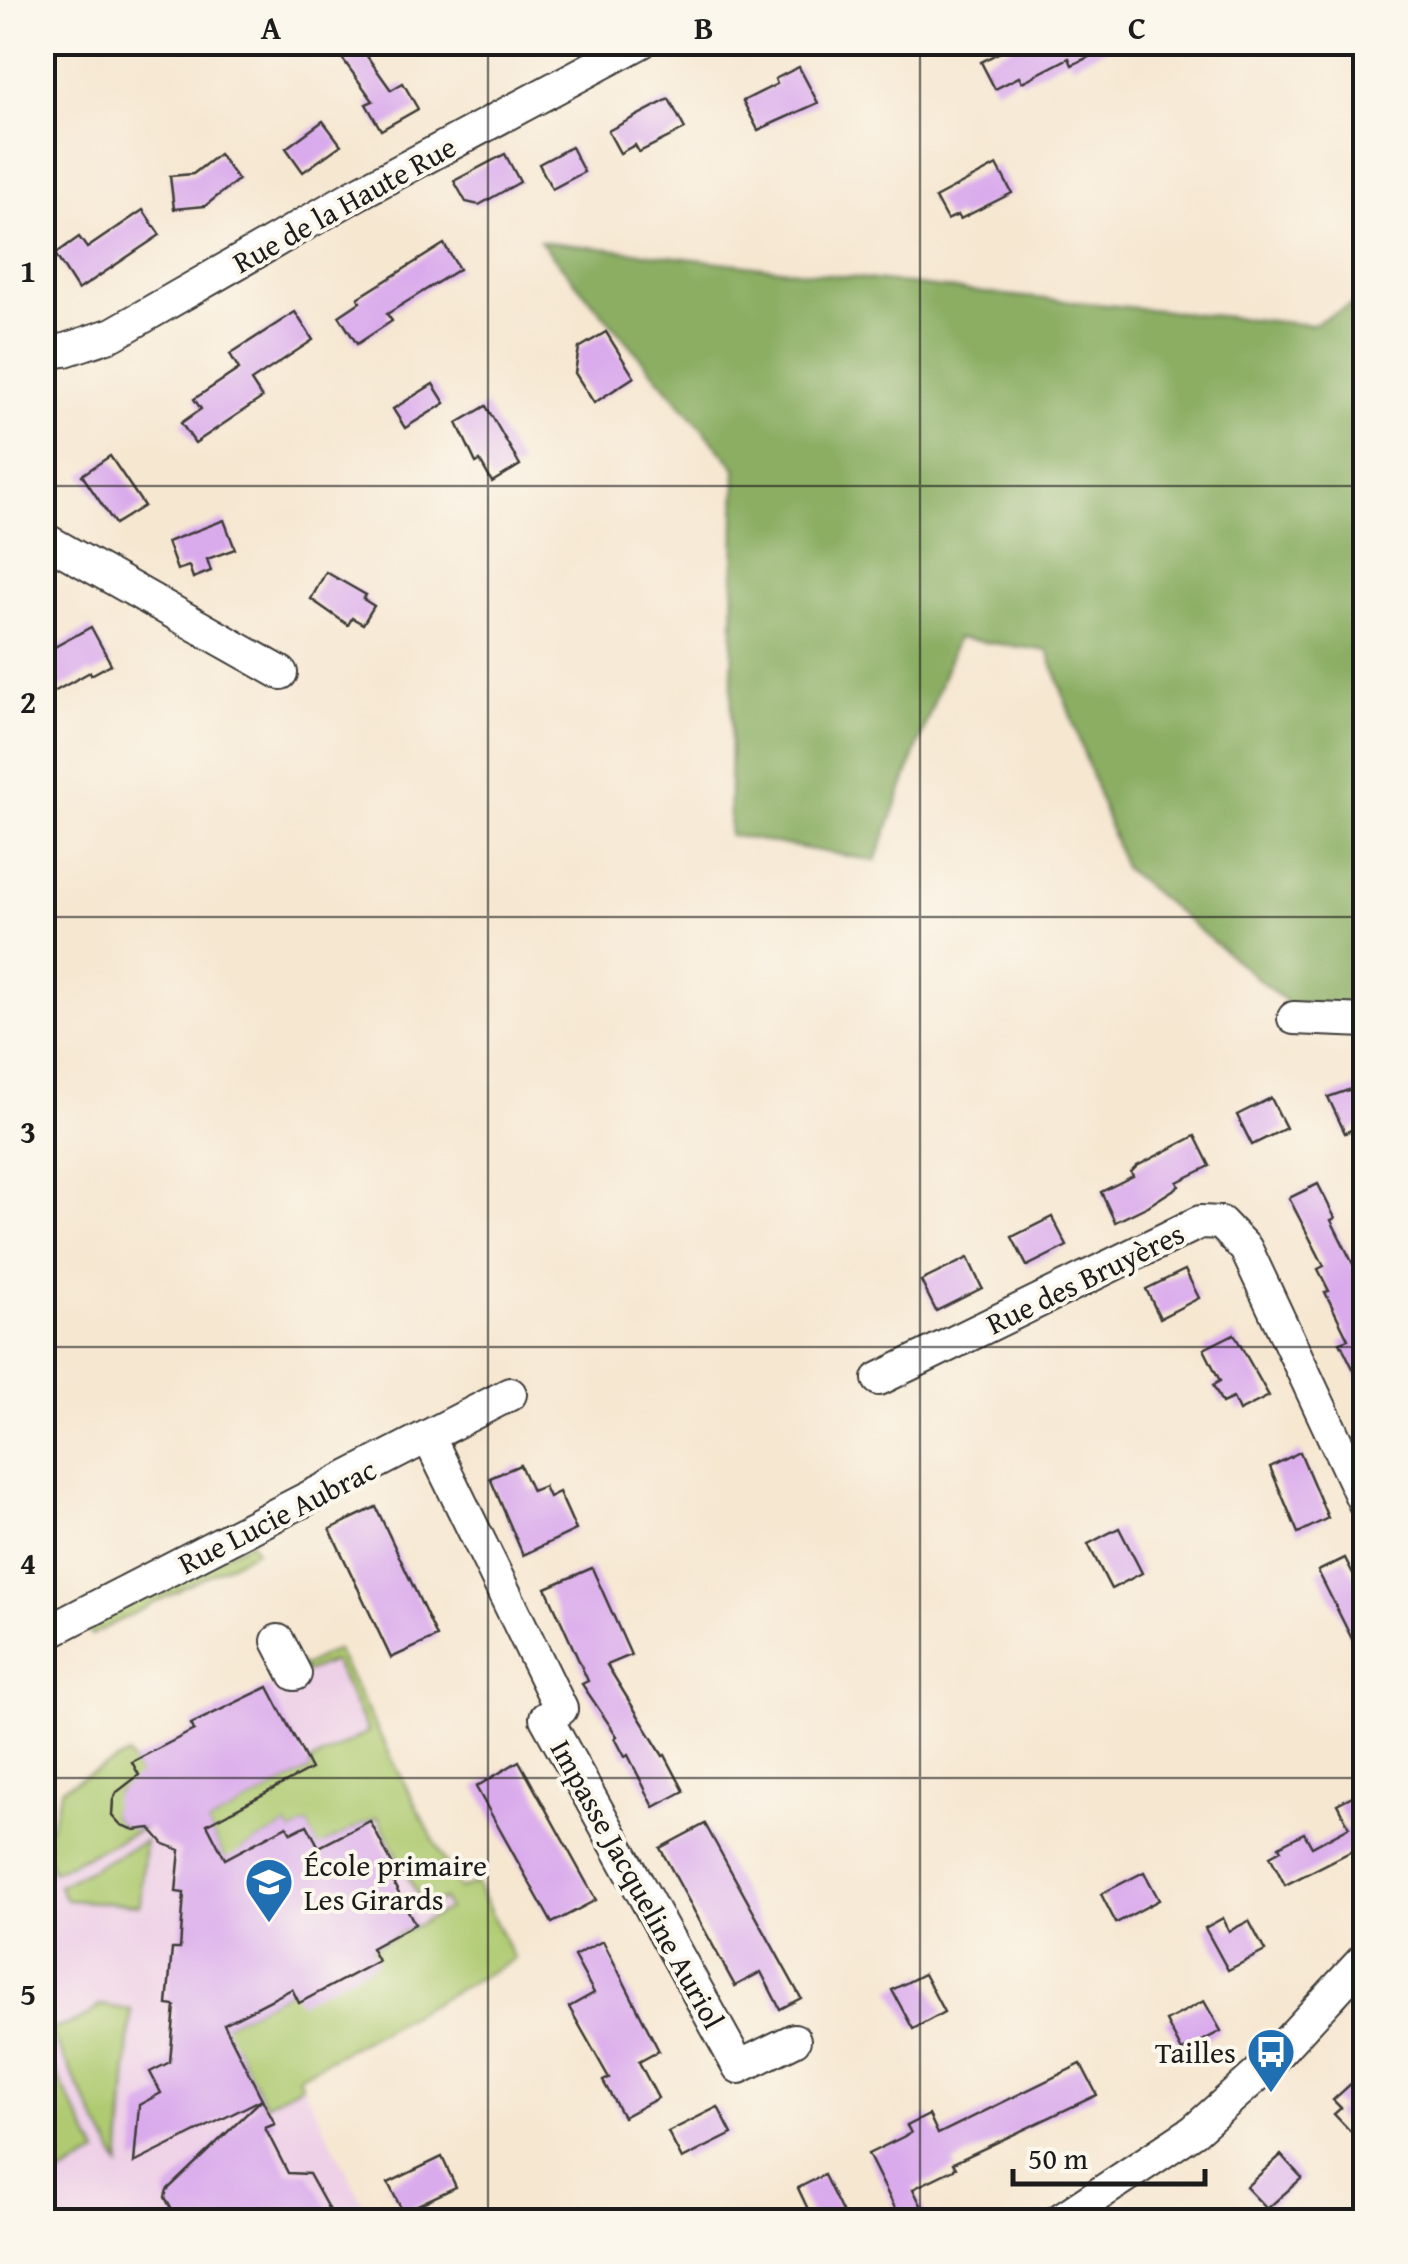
<svg xmlns="http://www.w3.org/2000/svg" width="1408" height="2264" font-family="'Gentium Book Plus',serif">
	<style>
		.built { fill: #eed0e7 }
		.green { fill: #afca71; stroke: #667346; stroke-width: 2.5 }
		.forest { fill: #8bae63; stroke: #546540; stroke-width: 2.5 }
		.building { fill: #daabec }
		.lines { fill: none; stroke-linecap: round; stroke-linejoin: round }
		.minor-casing { stroke: #3d3a37; stroke-width: 36 }
		.minor { stroke: #fff; stroke-width: 32 }
		.grid { fill: none; stroke: #1c1c1c; stroke-width: 2.5; stroke-opacity: 0.55 }
		.labels { text-anchor: middle; dominant-baseline: central; stroke-width: 8; stroke-linejoin: round; paint-order: stroke }
		.street-label { font-size: 30px; fill: #1c1c1c; stroke: #fbf7ec }
		.poi-label { font-size: 30px; fill: #1c1c1c; stroke: #fbf7ec; text-anchor: start }
		.neatline { fill: none; stroke: #1c1c1c; stroke-width: 4 }
		.grid-label { font-size: 32px; text-anchor: middle; font-weight: bold; fill: #1c1c1c }
	</style>
	<rect width="100%" height="100%" fill="#fbf7ec"/>
	<filter id="ink" filterUnits="userSpaceOnUse"><feTurbulence type="fractalNoise" baseFrequency=".01" numOctaves="2"/><feDisplacementMap in="SourceGraphic" scale="20" xChannelSelector="R" yChannelSelector="G"/><feConvolveMatrix kernelMatrix="1 2 1 2 8 2 1 2 1" color-interpolation-filters="sRGB"/></filter>
	<filter id="wash" filterUnits="userSpaceOnUse"><feTurbulence type="fractalNoise" baseFrequency=".0048" numOctaves="4" result="noise"/><feDisplacementMap in="SourceGraphic" scale="40" xChannelSelector="R" yChannelSelector="G"/><feGaussianBlur stdDeviation="2.25" result="paint"/><feColorMatrix in="noise" values="0 0 0 0 0 0 0 0 0 0 0 0 0 0 0 0 0 1.4 0 .05"/><feComposite in="paint" operator="in"/></filter>
	<g filter="url(#wash)">
		<rect width="100%" height="100%" fill="#f6e7d1"/>
		<polygon class="built" points="336,1650 459,1889 476,1883 514,1959 298,2076 372,2221 43,2222 42,2208 54,2200 42,2180 42,1831 50,1827 62,1788 128,1755 133,1761 194,1730 191,1724 295,1674"/>
		<g class="green">
			<polygon points="251,1542 256,1551 91,1635 85,1623"/>
			<polygon points="336,1650 459,1889 476,1883 514,1959 298,2076 302,2085 265,2104 234,2044 204,2058 207,2026 227,2023 448,1909 443,1899 424,1908 378,1817 326,1843 321,1852 307,1825 291,1833 287,1826 242,1850 229,1866 207,1824 310,1770 311,1762 368,1732 333,1661 306,1672 301,1667"/>
			<polygon points="128,1755 141,1777 117,1792 112,1815 121,1825 142,1829 53,1872 43,1850 43,1831 50,1827 62,1788"/>
			<polygon points="145,1841 140,1905 66,1900 59,1886"/>
			<path d="M100 2005 131 2010 120 2166 48 2028C69 2027 85 2020 100 2005Z"/>
			<polygon points="43,2048 98,2154 45,2184 42,2180"/>
		</g>
		<polygon class="forest" points="540,241 994,294 1311,325 1365,298 1365,1006 1287,1003 1124,868 1048,651 957,638 876,861 729,835 736,468"/>
		<g id="blocks">
			<g class="building">
				<polygon points="349,42 357,42 391,90 403,83 418,109 381,130 366,104 373,101 337,51"/>
				<polygon points="1020,42 1120,42 1072,65 1069,58 1022,82 1019,77 995,89 981,62"/>
				<polygon points="799,67 818,103 758,130 743,101 777,84 775,79"/>
				<polygon points="669,99 685,129 639,152 635,145 620,153 608,131"/>
				<polygon points="323,121 341,145 303,172 286,148"/>
				<polygon points="571,147 584,172 552,189 539,164"/>
				<polygon points="219,154 238,180 205,206 174,209 170,176 193,174"/>
				<polygon points="505,154 520,182 479,205 466,202 454,181"/>
				<polygon points="997,165 1012,193 960,219 958,215 947,220 935,198"/>
				<polygon points="143,210 160,235 78,290 55,254 79,237 87,248"/>
				<polygon points="444,244 459,269 387,314 392,321 357,344 339,316 360,302 358,298"/>
				<polygon points="295,312 313,340 251,381 262,398 195,443 181,423 201,409 194,399 239,369 230,354"/>
				<polygon points="606,332 634,377 594,403 575,373 579,348"/>
				<polygon points="433,384 445,403 405,428 393,409"/>
				<polygon points="486,406 520,465 492,482 480,461 476,463 457,423"/>
				<polygon points="110,456 144,506 115,524 82,475"/>
				<polygon points="224,520 235,549 207,559 211,571 193,578 189,566 177,570 167,542"/>
				<polygon points="326,572 366,595 363,599 374,606 363,624 352,618 348,625 311,599"/>
				<polygon points="91,627 111,664 91,675 90,672 48,695 42,684 42,654"/>
				<polygon points="1366,1084 1366,1123 1345,1133 1328,1097"/>
				<polygon points="1271,1098 1286,1128 1252,1145 1237,1115"/>
				<polygon points="1195,1136 1210,1166 1177,1182 1179,1186 1148,1206 1115,1222 1101,1192 1133,1176 1131,1172 1137,1166"/>
				<polygon points="1318,1184 1335,1218 1331,1220 1366,1290 1366,1395 1340,1342 1348,1339 1325,1292 1329,1291 1318,1269 1324,1266 1289,1198"/>
				<polygon points="1052,1217 1067,1246 1027,1266 1012,1237"/>
				<polygon points="968,1258 982,1288 936,1311 921,1281"/>
				<polygon points="1185,1270 1199,1298 1160,1318 1146,1289"/>
				<polygon points="1234,1334 1269,1396 1239,1411 1233,1398 1222,1403 1213,1385 1220,1381 1204,1349"/>
				<polygon points="1300,1452 1328,1518 1298,1533 1270,1467"/>
				<polygon points="520,1465 532,1491 544,1486 549,1497 559,1492 576,1530 523,1555 490,1478"/>
				<polygon points="376,1507 437,1637 391,1658 330,1529"/>
				<polygon points="1119,1528 1142,1573 1111,1589 1088,1544"/>
				<polygon points="1345,1558 1366,1599 1366,1667 1318,1571"/>
				<polygon points="592,1568 631,1655 607,1665 663,1756 665,1755 684,1791 654,1807 628,1755 625,1757 615,1738 617,1736 582,1684 588,1681 546,1588"/>
				<polygon points="268,1687 311,1769 207,1824 225,1859 287,1826 291,1833 307,1825 319,1847 370,1821 394,1868 387,1871 415,1924 371,1948 378,1961 299,2003 292,1989 224,2024 262,2099 134,2163 139,2105 161,2093 150,2072 170,2062 175,2006 167,2005 172,1949 180,1949 184,1893 176,1892 180,1850 164,1844 150,1828 135,1830 121,1825 112,1815 113,1800 117,1792 139,1775 132,1762 194,1730 191,1724"/>
				<polygon points="519,1761 596,1900 552,1923 476,1787"/>
				<polygon points="1366,1789 1366,1858 1360,1847 1285,1885 1270,1856 1281,1850 1279,1846 1304,1833 1312,1847 1349,1827 1337,1804"/>
				<polygon points="705,1824 801,1998 780,2009 761,1972 735,1986 660,1848"/>
				<polygon points="1144,1872 1159,1900 1116,1923 1101,1894"/>
				<polygon points="1223,1918 1229,1931 1249,1921 1265,1951 1228,1970 1205,1928"/>
				<polygon points="603,1941 659,2051 639,2062 658,2098 623,2117 603,2081 609,2078 569,2007 594,1993 574,1956"/>
				<polygon points="924,1974 944,2012 913,2029 892,1990"/>
				<polygon points="1204,2001 1221,2031 1182,2051 1166,2021"/>
				<polygon points="1081,2064 1097,2095 953,2163 956,2168 913,2189 926,2215 912,2222 902,2222 868,2154 911,2133 907,2126 929,2115 938,2134"/>
				<polygon points="1366,2070 1366,2125 1354,2135 1334,2114 1341,2108 1333,2100"/>
				<polygon points="262,2099 275,2124 265,2128 288,2173 309,2174 329,2210 306,2222 178,2222 165,2197 167,2190"/>
				<polygon points="718,2107 732,2134 682,2159 668,2132"/>
				<polygon points="1281,2155 1302,2178 1267,2209 1246,2187"/>
				<polygon points="442,2157 456,2187 403,2212 388,2183"/>
				<polygon points="824,2175 847,2222 814,2222 798,2188"/>
			</g>
		</g>
	</g>
	<g filter="url(#ink)">
		<use href="#blocks" fill-opacity="0" stroke="#3d3a37" stroke-width="2.5"/>
		<g class="lines">
			<g class="minor-casing">
				<g id="minor">
					<polyline points="42,353 65,350 113,334 357,194 641,42"/>
					<polyline points="42,538 281,673"/>
					<polyline points="1294,1018 1366,1021"/>
					<polyline points="879,1379 1200,1222 1221,1223 1246,1249 1366,1506"/>
					<polyline points="429,1438 561,1709 546,1718 739,2067 794,2040"/>
					<polyline points="42,1635 510,1394"/>
					<polyline points="278,1641 295,1674"/>
					<polyline points="1057,2222 1194,2131 1257,2075 1366,1957"/>
				</g>
			</g>
			<use href="#minor" class="minor"/>
		</g>
	</g>
	<path class="grid" d="M488 42V2222M920 42V2222M42 486H1366M42 917H1366M42 1347H1366M42 1778H1366"/>
	<defs>
		<g id="school-pin" transform="scale(2.5)"><path d="M0 17L-7.5 6A9.5 9.5 0 1 1 7.5 6Z" fill="#1f6fb2" stroke="#fbf7ec"/><path d="M0-5L7-2L0 1L-7-2ZM-4 1L0 2.5L4 1V4Q0 6-4 4Z" fill="#fff"/></g>
		<g id="bus-pin" transform="scale(2.5)"><path d="M0 17L-7.5 6A9.5 9.5 0 1 1 7.5 6Z" fill="#1f6fb2" stroke="#fbf7ec"/><path d="M-5-6H5V4H4V6H2V4H-2V6H-4V4H-5ZM-3.5-4V0h7V-4ZM-3.5 1.2v1.5H-2V1.2ZM2 1.2v1.5H3.5V1.2Z" fill="#fff"/></g>
	</defs>
	<g fill-rule="evenodd">
		<use href="#school-pin" x="269" y="1882"/>
		<use href="#bus-pin" x="1271" y="2052"/>
	</g>
	<g class="labels">
		<g class="street-label">
			<text transform="translate(344 204) rotate(-29)">Rue de la Haute Rue</text>
			<text transform="translate(1085 1278) rotate(-26)">Rue des Bruyères</text>
			<text transform="translate(277 1516) rotate(-27)">Rue Lucie Aubrac</text>
			<text transform="translate(638 1884) rotate(61)">Impasse Jacqueline Auriol</text>
		</g>
		<g class="poi-label">
			<text x="304" y="1865">École primaire<tspan x="304" dy="34">Les Girards</tspan></text>
			<text x="1236" y="2052" text-anchor="end">Tailles</text>
		</g>
	</g>
	<rect width="1408" height="2264" fill="none" stroke="#fbf7ec" stroke-width="110"/>
	<path d="M1013 2169v15h192v-15" fill="none" stroke="#1c1c1c" stroke-width="5"/>
	<text x="1028" y="2169" font-size="30" fill="#1c1c1c" stroke="#fbf7ec" stroke-width="8" paint-order="stroke">50 m</text>
	<rect x="55" y="55" width="1298" height="2154" class="neatline"/>
	<g class="grid-label">
		<text x="271" y="39">A</text>
		<text x="704" y="39">B</text>
		<text x="1137" y="39">C</text>
		<text x="28" y="282">1</text>
		<text x="28" y="713">2</text>
		<text x="28" y="1143">3</text>
		<text x="28" y="1574">4</text>
		<text x="28" y="2005">5</text>
	</g>
</svg>
